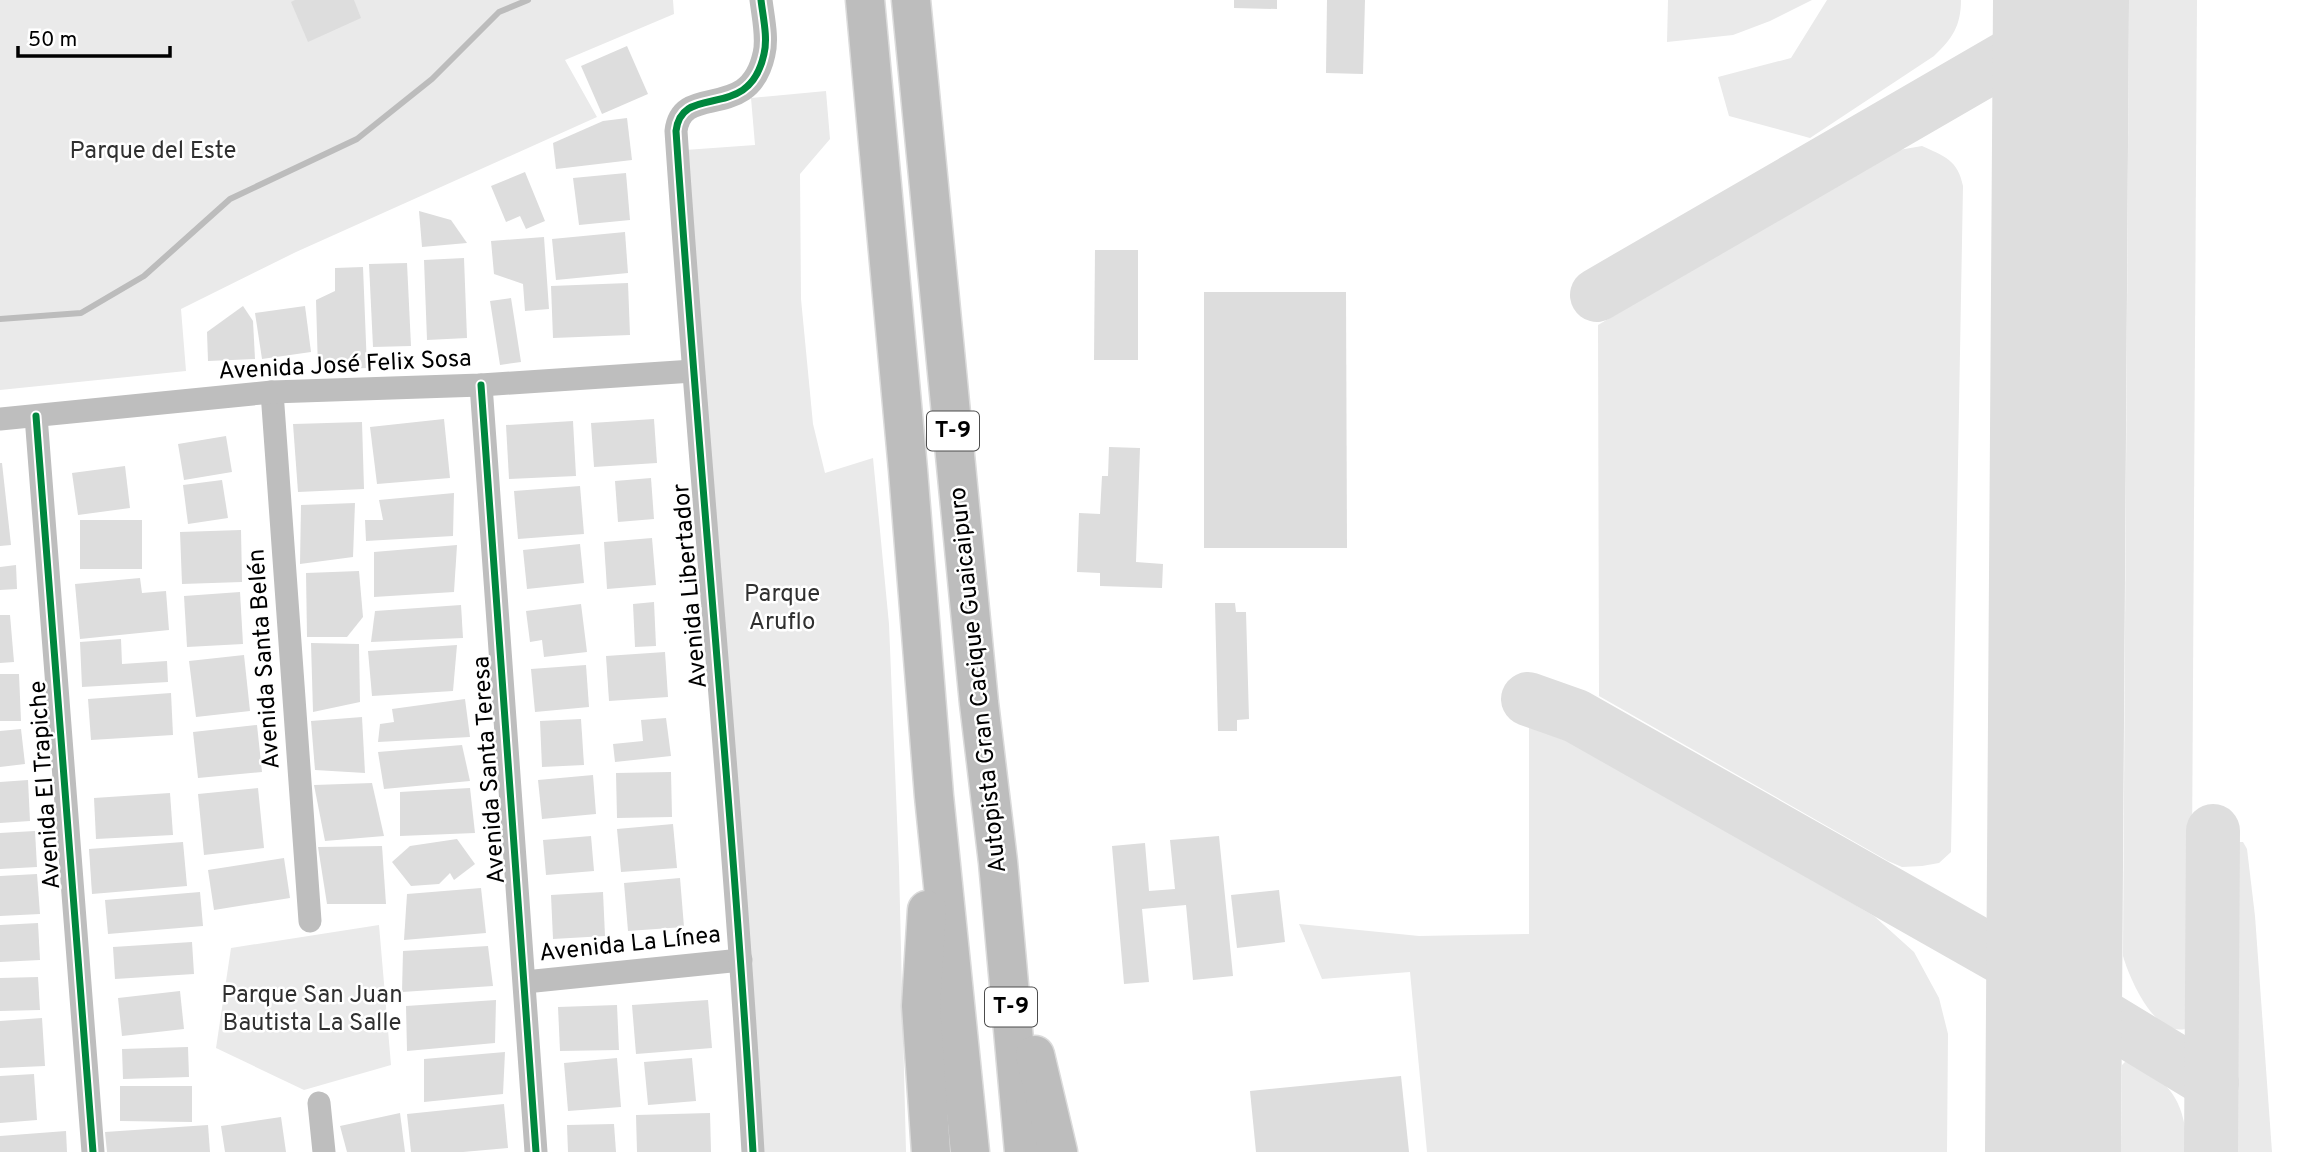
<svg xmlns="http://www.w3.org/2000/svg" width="2323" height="1152" font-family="Overpass,sans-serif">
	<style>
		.green { fill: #eaeaea }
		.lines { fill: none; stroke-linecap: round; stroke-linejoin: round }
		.stream { stroke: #bcbcbc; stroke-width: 6 }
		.taxiway { stroke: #dedede; stroke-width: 54 }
		.runway { stroke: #dedede; stroke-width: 136 }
		.building { fill: #ddd }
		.motorway-casing { stroke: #dbdbdb; stroke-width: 41 }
		.minor { stroke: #bebebe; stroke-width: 23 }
		.motorway { stroke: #bdbdbd; stroke-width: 38 }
		.cycleway-casing { stroke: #fff; stroke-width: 11 }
		.cycleway { stroke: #00873e; stroke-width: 7 }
		.labels { text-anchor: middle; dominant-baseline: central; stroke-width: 5; stroke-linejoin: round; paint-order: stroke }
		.shield { fill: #fff; stroke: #4c4c4c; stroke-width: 2 }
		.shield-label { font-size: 23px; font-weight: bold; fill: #000 }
		.park-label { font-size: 24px; fill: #303030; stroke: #fff }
		.street-label { font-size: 24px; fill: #000; stroke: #fff }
	</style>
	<rect width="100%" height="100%" fill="#fff"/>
	<g class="green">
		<polygon points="0,0 673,0 674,14 565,60 597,117 296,252 181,309 186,371 0,390"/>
		<polygon points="1668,0 1812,0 1770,21 1733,35 1667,42"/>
		<path d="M1827 0H1961C1961 26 1952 39 1934 56L1810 138 1729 116 1718 77 1791 58Z"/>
		<path d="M2129 0H2197L2191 1027C2157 1043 2130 980 2123 956Z"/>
		<polygon points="826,91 830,139 800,174 801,299 813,424 825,473 873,458 889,624 899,867 906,1152 754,1152 685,150 755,145 751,98"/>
		<path d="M1922 146C1944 156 1958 160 1963 186L1951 852 1939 863 1922 866 1902 867 1888 861 1599 696 1598 325 1874 163 1899 150Z"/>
		<polygon points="1529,716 1874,916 1914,952 1939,998 1948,1034 1947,1152 1427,1152 1410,972 1322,979 1299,924 1419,936 1529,934"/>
		<polygon points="2239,842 2243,842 2247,849 2255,916 2272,1152 2231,1152 2233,850 2235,843"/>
		<polygon points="379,925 391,1065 304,1090 216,1048 231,948"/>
		<path d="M2125 1062C2135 1063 2142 1069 2151 1074 2182 1094 2184 1118 2189 1152H2121L2122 1065Z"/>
	</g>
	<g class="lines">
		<polyline class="stream" points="0,319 81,313 144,276 230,199 357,139 432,79 499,12 528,0"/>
		<g class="taxiway">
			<polyline points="1597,295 2060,27"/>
			<polyline points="1528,699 1576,716 2054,987 2212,1083"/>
			<polyline points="2211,1152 2213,831"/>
		</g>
		<polyline class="runway" points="2053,1152 2061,0"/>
	</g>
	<g class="building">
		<polygon points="295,0 354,0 361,18 308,42 291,2"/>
		<polygon points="1234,0 1277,0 1277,9 1234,8"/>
		<polygon points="1327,0 1365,0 1363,74 1326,73"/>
		<polygon points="627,46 648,94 602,114 581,66"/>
		<polygon points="627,118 632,160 556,169 553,143 603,121"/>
		<polygon points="525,172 545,221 526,229 520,216 506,222 491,186"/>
		<polygon points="626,173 630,220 579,225 573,178"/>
		<polygon points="419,211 451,220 467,243 422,247"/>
		<polygon points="625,232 628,273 556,280 552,239"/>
		<polygon points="544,237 549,309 525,311 523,284 494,274 491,241"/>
		<polygon points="1095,250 1138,250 1138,360 1094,360"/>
		<polygon points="464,258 467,338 427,340 424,260"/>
		<polygon points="407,263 411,346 373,347 369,264"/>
		<polygon points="363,267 367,368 318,370 316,300 335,291 335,268"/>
		<polygon points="628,283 630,335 553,338 551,286"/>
		<polygon points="1204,292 1346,292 1347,548 1204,548"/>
		<polygon points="511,298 521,362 500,365 490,301"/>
		<polygon points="243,306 253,321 255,359 208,361 207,332"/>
		<polygon points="305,306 311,352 262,359 255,313"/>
		<polygon points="444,419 450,478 377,484 370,427"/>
		<polygon points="654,419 657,463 594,467 591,423"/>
		<polygon points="573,421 576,476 509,479 506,425"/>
		<polygon points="362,422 364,489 298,492 293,424"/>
		<polygon points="226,436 232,472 184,480 178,444"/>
		<polygon points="1109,447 1140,448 1136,562 1163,564 1162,588 1100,586 1100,573 1077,572 1079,513 1100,514 1102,476 1108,476"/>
		<polygon points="0,463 2,463 11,545 0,546"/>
		<polygon points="125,466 130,508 78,515 72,473"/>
		<polygon points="651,478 654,519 618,522 615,481"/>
		<polygon points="222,480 228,518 188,524 183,485"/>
		<polygon points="580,486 584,534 518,539 514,491"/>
		<polygon points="454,493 453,536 366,541 365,520 383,520 379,500"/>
		<polygon points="355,503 353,557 300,564 301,505"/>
		<rect x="80" y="520" width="62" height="49"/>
		<polygon points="241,530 242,582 182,584 180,532"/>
		<polygon points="652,538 656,585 607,589 604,542"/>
		<polygon points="580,544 584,583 527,589 523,550"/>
		<polygon points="457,545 454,592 374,597 374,552"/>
		<polygon points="16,565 17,589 0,590 0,567"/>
		<polygon points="359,571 363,617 347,637 307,637 306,573"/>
		<polygon points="140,578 142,593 166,591 169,630 80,639 75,584"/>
		<polygon points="240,592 243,644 187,647 184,596"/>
		<polygon points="654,602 656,646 635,647 633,604"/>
		<polygon points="1215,603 1235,603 1236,612 1246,612 1249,719 1237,720 1237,731 1218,731"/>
		<polygon points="581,604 587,652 544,657 542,640 530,642 526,611"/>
		<polygon points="461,605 463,638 371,642 375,611"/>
		<polygon points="0,615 10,615 14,662 0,663"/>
		<polygon points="121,639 122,664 167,661 168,682 82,687 80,642"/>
		<polygon points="311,643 359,644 360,702 313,712"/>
		<polygon points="457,645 453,691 372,696 368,651"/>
		<polygon points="665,652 668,697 609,701 606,656"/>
		<polygon points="244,655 250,711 196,717 189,661"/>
		<polygon points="586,665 589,707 535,712 531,669"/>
		<polygon points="0,674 19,674 21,721 0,721"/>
		<polygon points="171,693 173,735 91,740 88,699"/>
		<polygon points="465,699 470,737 378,742 380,724 394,722 392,709"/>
		<polygon points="362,717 365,773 315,770 311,721"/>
		<polygon points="666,718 671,756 615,762 613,744 643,741 641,720"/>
		<polygon points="581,719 584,765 542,767 540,721"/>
		<polygon points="257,725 262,772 198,778 193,732"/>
		<polygon points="21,729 25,764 0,767 0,731"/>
		<polygon points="462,745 470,781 384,789 378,752"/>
		<polygon points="671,772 672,817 617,818 616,773"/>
		<polygon points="593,775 596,814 542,819 538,780"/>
		<polygon points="28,780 30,821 0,823 0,782"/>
		<polygon points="372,783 384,836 325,841 314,785"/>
		<polygon points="258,788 264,848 204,855 198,794"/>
		<polygon points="470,788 475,833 400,836 400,792"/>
		<polygon points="170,793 173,835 96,839 94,798"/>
		<polygon points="673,824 677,868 621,872 617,829"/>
		<polygon points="35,831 37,867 0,869 0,833"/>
		<polygon points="591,836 594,871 546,875 543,840"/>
		<polygon points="1219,836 1233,976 1193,980 1186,905 1142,909 1149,982 1124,984 1112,846 1145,843 1149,891 1175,889 1170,840"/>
		<polygon points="457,839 475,864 454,880 450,873 439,884 411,886 392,862 410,846"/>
		<polygon points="183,842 187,886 92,894 89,849"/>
		<polygon points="382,846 386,904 327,904 318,847"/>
		<polygon points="284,858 290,898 214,910 208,870"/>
		<polygon points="37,874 40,914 0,916 0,876"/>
		<polygon points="680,878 684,927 628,931 624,883"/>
		<polygon points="481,888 486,933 404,940 407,894"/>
		<polygon points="1279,890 1285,942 1237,948 1231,895"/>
		<polygon points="200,892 203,926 108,934 105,900"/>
		<polygon points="603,892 605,936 553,939 551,895"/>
		<polygon points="38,923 40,960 0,962 0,925"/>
		<polygon points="192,942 194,974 115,979 113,947"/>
		<polygon points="488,946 493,986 402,992 403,951"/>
		<polygon points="38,977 40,1010 0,1011 0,978"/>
		<polygon points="180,991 184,1029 122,1036 118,998"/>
		<polygon points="496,1000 495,1043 407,1051 406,1006"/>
		<polygon points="708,1000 712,1048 636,1054 632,1005"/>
		<polygon points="617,1005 619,1050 560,1051 558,1007"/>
		<polygon points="42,1018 45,1066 0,1068 0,1021"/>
		<polygon points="188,1047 189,1077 123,1079 122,1049"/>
		<polygon points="505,1052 503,1094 424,1102 424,1059"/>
		<polygon points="617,1058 621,1107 568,1111 564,1063"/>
		<polygon points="692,1058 696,1101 648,1105 644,1062"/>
		<polygon points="34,1074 37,1120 0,1123 0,1076"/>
		<polygon points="1401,1076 1409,1152 1256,1152 1250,1091"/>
		<polygon points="120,1086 192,1086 192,1122 120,1121"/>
		<polygon points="504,1104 508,1148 463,1152 411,1152 407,1114"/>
		<polygon points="400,1113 405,1152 347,1152 340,1126"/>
		<polygon points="710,1113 711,1152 637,1152 636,1115"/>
		<polygon points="281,1117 286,1152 225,1152 221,1126"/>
		<polygon points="614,1124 616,1152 568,1152 567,1125"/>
		<polygon points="208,1125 210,1152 107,1152 105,1132"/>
		<polygon points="66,1131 67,1152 0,1152 0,1136"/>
	</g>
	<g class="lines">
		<g class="motorway-casing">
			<g id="motorway">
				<polyline points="865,0 908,470 934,796 970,1152"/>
				<polyline points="911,0 979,703 998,862 1024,1152"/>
				<polyline points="927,910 921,1006 931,1152"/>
				<polyline points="1035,1055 1058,1152"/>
			</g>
		</g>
		<g class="minor">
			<polyline points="481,385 536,1152"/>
			<polyline points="272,392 310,921"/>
			<polyline points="36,416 93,1152"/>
			<polyline points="0,419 272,392 481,385 693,371"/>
			<polyline points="525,982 741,960"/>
			<polyline points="319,1103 324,1152"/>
			<path d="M753 1152C733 811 699 472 676 131 682 81 749 124 764 54 768 38 763 17 761 0"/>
		</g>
		<use href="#motorway" class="motorway"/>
		<g class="cycleway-casing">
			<g id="cycleway">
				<polyline points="481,385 536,1152"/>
				<polyline points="36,416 93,1152"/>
				<path d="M753 1152C733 811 699 472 676 131 682 81 749 124 764 54 768 38 763 17 761 0"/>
			</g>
		</g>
		<use href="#cycleway" class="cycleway"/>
	</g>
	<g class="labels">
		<g class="shield">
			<rect x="927" y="411.5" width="52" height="39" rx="5"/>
			<rect x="985" y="987.5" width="52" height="39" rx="5"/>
		</g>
		<g class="shield-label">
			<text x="953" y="431">T-9</text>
			<text x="1011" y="1007">T-9</text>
		</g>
		<g class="park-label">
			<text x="153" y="152">Parque del Este</text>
			<text x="782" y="595">Parque<tspan x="782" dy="28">Aruflo</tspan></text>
			<text x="312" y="996">Parque San Juan<tspan x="312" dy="28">Bautista La Salle</tspan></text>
		</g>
		<g class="street-label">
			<text transform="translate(345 366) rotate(-3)">Avenida José Felix Sosa</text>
			<text transform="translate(691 586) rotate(-95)">Avenida Libertador</text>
			<text transform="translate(265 659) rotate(-94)">Avenida Santa Belén</text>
			<text transform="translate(979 680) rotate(-96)">Autopista Gran Cacique Guaicaipuro</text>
			<text transform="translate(490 770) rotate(-94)">Avenida Santa Teresa</text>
			<text transform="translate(46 785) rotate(-94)">Avenida El Trapiche</text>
			<text transform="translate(630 945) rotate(-6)">Avenida La Línea</text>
		</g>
	</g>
	<path d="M18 46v10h152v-10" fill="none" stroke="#000000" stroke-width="3.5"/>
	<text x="28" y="46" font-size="21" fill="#000000" stroke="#ffffff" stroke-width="5" paint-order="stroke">50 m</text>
</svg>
